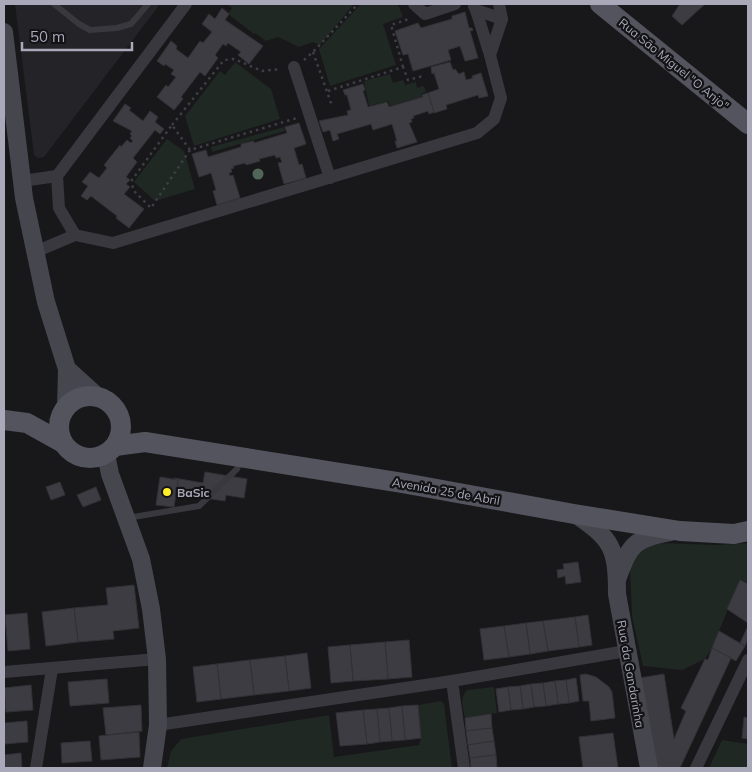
<svg xmlns="http://www.w3.org/2000/svg" width="752" height="772" font-family="Mulish,sans-serif">
	<style>
		.built { fill: #242327 }
		.green { fill: #1f2822 }
		.building { fill: #3d3c42; stroke: #323136 }
		.lines { fill: none; stroke-linecap: round; stroke-linejoin: round }
		.path { stroke: #3e3e46; stroke-width: 2.5; stroke-dasharray: 2.5 4; stroke-linecap: butt }
		.lane { stroke: #39383f; stroke-width: 6 }
		.street { stroke: #39383f; stroke-width: 12 }
		.secondary { stroke: #46464f; stroke-width: 18 }
		.primary { stroke: #54545e; stroke-width: 20 }
		.tree { fill: #506658 }
		.poi-dot { fill: #feee2a; stroke: #131215; stroke-width: 2 }
		.labels { text-anchor: middle; dominant-baseline: central; stroke-width: 4.5; stroke-linejoin: round; paint-order: stroke }
		.street-label { font-size: 12px; fill: #a9a9ba; stroke: #131215 }
		.poi-label { font-size: 12px; font-weight: bold; fill: #a9a9ba; stroke: #131215; text-anchor: start }
	</style>
	<rect width="100%" height="100%" fill="#18171a"/>
	<polygon class="built" points="15,4 160,4 44,157 38,158 34,155"/>
	<g class="green">
		<polygon points="226,4 354,4 320,45 313,42 299,47 278,37 266,41 255,33 254,34 228,14 232,8"/>
		<polygon points="361,4 398,4 403,17 383,24 396,65 330,86 319,49"/>
		<polygon points="235,62 271,89 280,119 194,146 185,116 220,71 225,75"/>
		<polygon points="390,74 393,83 403,80 405,85 416,82 417,88 424,86 426,92 421,94 422,97 390,106 388,101 369,106 364,81"/>
		<polygon points="284,127 285,131 212,152 211,147"/>
		<polygon points="167,139 184,151 195,189 155,201 134,182"/>
		<polygon points="658,543 718,545 748,543 748,583 740,580 712,648 705,659 682,670 643,666 632,616 630,568 642,547"/>
		<path d="M494 687 497 713 465 718C463 708 459 698 467 690Z"/>
		<polygon points="441,701 444,704 452,768 167,768 171,751 181,739 329,715 334,757 419,745 421,738 418,705"/>
		<polygon points="722,740 748,744 748,768 709,768"/>
	</g>
	<g class="building">
		<polygon points="680,4 705,4 682,25 672,16"/>
		<polygon points="222,8 229,14 225,20 263,46 249,64 238,55 241,52 228,43 226,46 223,44 215,55 218,58 205,76 200,72 181,97 183,99 174,110 157,97 166,85 168,87 176,77 171,74 174,70 165,64 164,66 157,61 171,41 177,46 176,49 188,58 200,41 203,43 212,32 202,24 209,14 215,19"/>
		<polygon points="465,12 469,28 472,28 473,30 470,31 478,58 465,61 460,46 448,50 451,60 413,71 408,54 403,55 395,31 418,23 421,28 452,19 452,16"/>
		<polygon points="450,62 453,70 455,69 459,74 464,72 466,80 473,78 472,76 481,73 488,96 479,98 478,95 446,105 447,109 434,113 428,93 439,89 434,73 432,74 431,67"/>
		<polygon points="363,84 365,90 363,91 368,107 387,102 389,107 423,97 422,95 428,93 434,112 429,114 428,111 413,116 414,118 411,119 412,122 409,123 417,142 397,148 395,141 397,141 392,124 373,130 371,124 337,134 339,139 333,141 330,130 323,132 319,121 348,115 347,111 351,110 347,95 345,95 343,90"/>
		<polygon points="125,104 131,108 129,110 143,121 150,111 158,117 155,122 164,129 160,134 155,130 133,158 137,162 126,177 130,180 126,184 130,187 124,194 144,209 129,228 116,218 117,216 91,196 87,200 81,196 88,186 82,182 90,172 99,178 107,168 104,165 120,145 121,147 127,140 131,143 133,141 130,138 132,136 130,134 132,131 113,121"/>
		<polygon points="299,123 306,144 294,148 299,165 302,164 306,178 284,184 278,163 282,162 280,157 276,158 275,155 259,159 260,161 246,165 245,163 233,166 234,168 231,169 232,172 229,173 230,176 233,175 240,198 217,205 213,191 216,190 211,173 199,177 192,154 206,150 208,157 241,147 241,144 254,141 254,143 287,133 285,127"/>
		<polygon points="205,472 247,479 244,498 226,495 225,501 172,493 174,478 203,483"/>
		<polygon points="160,477 178,480 174,507 156,505"/>
		<polygon points="60,482 65,495 51,500 46,487"/>
		<polygon points="96,487 101,500 83,507 77,495"/>
		<polygon points="578,562 581,582 566,584 565,576 558,578 557,570 564,569 563,564"/>
		<polygon points="740,580 748,584 748,623 727,609"/>
		<polygon points="134,585 139,628 113,631 114,639 78,642 74,608 108,605 106,588"/>
		<polygon points="74,608 78,642 46,646 42,612"/>
		<polygon points="27,613 30,649 8,651 5,615"/>
		<polygon points="588,615 592,645 579,647 575,617"/>
		<polygon points="575,617 579,647 548,651 543,621"/>
		<polygon points="543,621 548,651 530,654 526,623"/>
		<polygon points="526,623 530,654 509,657 504,626"/>
		<polygon points="504,626 509,657 484,660 480,629"/>
		<polygon points="748,626 748,639 745,646 740,643"/>
		<polygon points="719,631 745,646 736,661 712,648"/>
		<polygon points="409,640 412,677 388,679 385,642"/>
		<polygon points="385,642 388,679 353,681 350,645"/>
		<polygon points="350,645 353,681 331,683 328,647"/>
		<polygon points="712,648 731,658 680,768 656,768 640,678 664,674 674,739 686,711 681,708 705,659 708,660"/>
		<polygon points="307,653 311,688 289,691 285,656"/>
		<polygon points="285,656 289,691 254,695 250,660"/>
		<polygon points="250,660 254,695 221,699 217,664"/>
		<polygon points="217,664 221,699 197,702 193,667"/>
		<polygon points="586,674 596,677 609,687 612,692 615,718 591,721 589,701 583,701 580,675"/>
		<polygon points="576,678 579,701 569,703 566,680"/>
		<polygon points="107,679 109,703 70,706 68,682"/>
		<polygon points="566,680 569,703 558,704 555,681"/>
		<polygon points="555,681 558,704 546,706 543,683"/>
		<polygon points="543,683 546,706 534,707 531,684"/>
		<polygon points="531,684 534,707 523,709 520,686"/>
		<polygon points="31,685 33,710 6,712 4,688"/>
		<polygon points="520,686 523,709 511,710 508,687"/>
		<polygon points="508,687 511,710 499,712 496,689"/>
		<polygon points="141,705 142,731 106,735 103,708"/>
		<polygon points="418,705 421,738 405,740 402,706"/>
		<polygon points="402,706 405,740 392,741 389,708"/>
		<polygon points="389,708 392,741 380,742 377,709"/>
		<polygon points="377,709 380,742 367,744 363,710"/>
		<polygon points="363,710 367,744 340,746 336,713"/>
		<polygon points="491,714 492,728 466,731 465,718"/>
		<polygon points="744,717 748,718 748,739 742,738"/>
		<polygon points="27,721 28,742 4,744 4,723"/>
		<polygon points="492,728 494,741 468,745 466,731"/>
		<polygon points="139,732 140,757 101,760 99,736"/>
		<polygon points="613,733 618,768 583,768 579,737"/>
		<polygon points="90,741 92,761 62,763 61,743"/>
		<polygon points="494,741 496,755 470,758 468,745"/>
		<polygon points="21,753 22,768 4,768 4,755"/>
		<polygon points="496,755 497,768 471,768 470,758"/>
	</g>
	<g class="lines">
		<g class="path">
			<polyline points="313,52 332,106"/>
			<polyline points="304,60 313,52 358,4"/>
			<polyline points="403,67 391,25 406,20 409,17"/>
			<polyline points="328,91 403,67 408,80 423,76"/>
			<polyline points="172,125 224,60 234,59 262,71 281,69"/>
			<polyline points="190,150 151,208 133,190 132,180 172,125 190,150 297,118"/>
		</g>
		<g class="lane">
			<polyline points="54,4 79,24 90,30 117,28 131,24 148,4"/>
			<polyline points="127,518 199,506 237,469 240,461"/>
		</g>
		<g class="street">
			<polyline points="414,4 425,14 455,4"/>
			<polyline points="474,6 476,10 502,19"/>
			<polyline points="476,10 490,55"/>
			<polyline points="294,67 330,178"/>
			<polyline points="22,181 57,176"/>
			<polyline points="75,235 59,208 57,176 186,4"/>
			<polyline points="35,252 75,235 113,243 477,133 494,119 501,98 490,55 502,19 499,4"/>
			<polyline points="4,672 157,659"/>
			<polyline points="452,681 464,768"/>
			<polyline points="158,725 452,681 626,651"/>
			<polyline points="36,768 52,669"/>
			<polyline points="696,768 748,660"/>
		</g>
		<g class="secondary">
			<polyline points="4,32 24,198 46,302 67,369 66,408"/>
			<polyline points="67,369 98,397"/>
			<polyline points="106,454 110,474 141,559 151,609 157,659 158,725 152,768"/>
			<path d="M575 514C612 539 617 548 617 594L649 768"/>
			<path d="M618 577C631 542 635 539 671 532"/>
		</g>
		<g class="primary">
			<polyline points="600,4 748,124"/>
			<circle cx="90" cy="427" r="31"/>
			<polyline points="4,420 27,423 63,443"/>
			<polyline points="115,446 145,442 403,483 574,514 680,531 734,534 748,531"/>
		</g>
	</g>
	<circle class="tree" cx="258" cy="174" r="5.5"/>
	<circle class="poi-dot" cx="167" cy="492" r="5"/>
	<g class="labels">
		<g class="street-label">
			<text transform="translate(674 64) rotate(39)">Rua São Miguel "O Anjo"</text>
			<text transform="translate(446 491) rotate(10)">Avenida 25 de Abril</text>
			<text transform="translate(631 674) rotate(80)">Rua da Gandarinha</text>
		</g>
		<g class="poi-label">
			<text x="177" y="492">BaSic</text>
		</g>
	</g>
	<rect width="752" height="772" fill="none" stroke="#a9a9ba" stroke-width="10"/>
	<path d="M22 42v8h110v-8" fill="none" stroke="#a9a9ba" stroke-width="2.5"/>
	<text x="30" y="42" font-size="15" fill="#a9a9ba" stroke="#131215" stroke-width="4" paint-order="stroke">50 m</text>
</svg>
